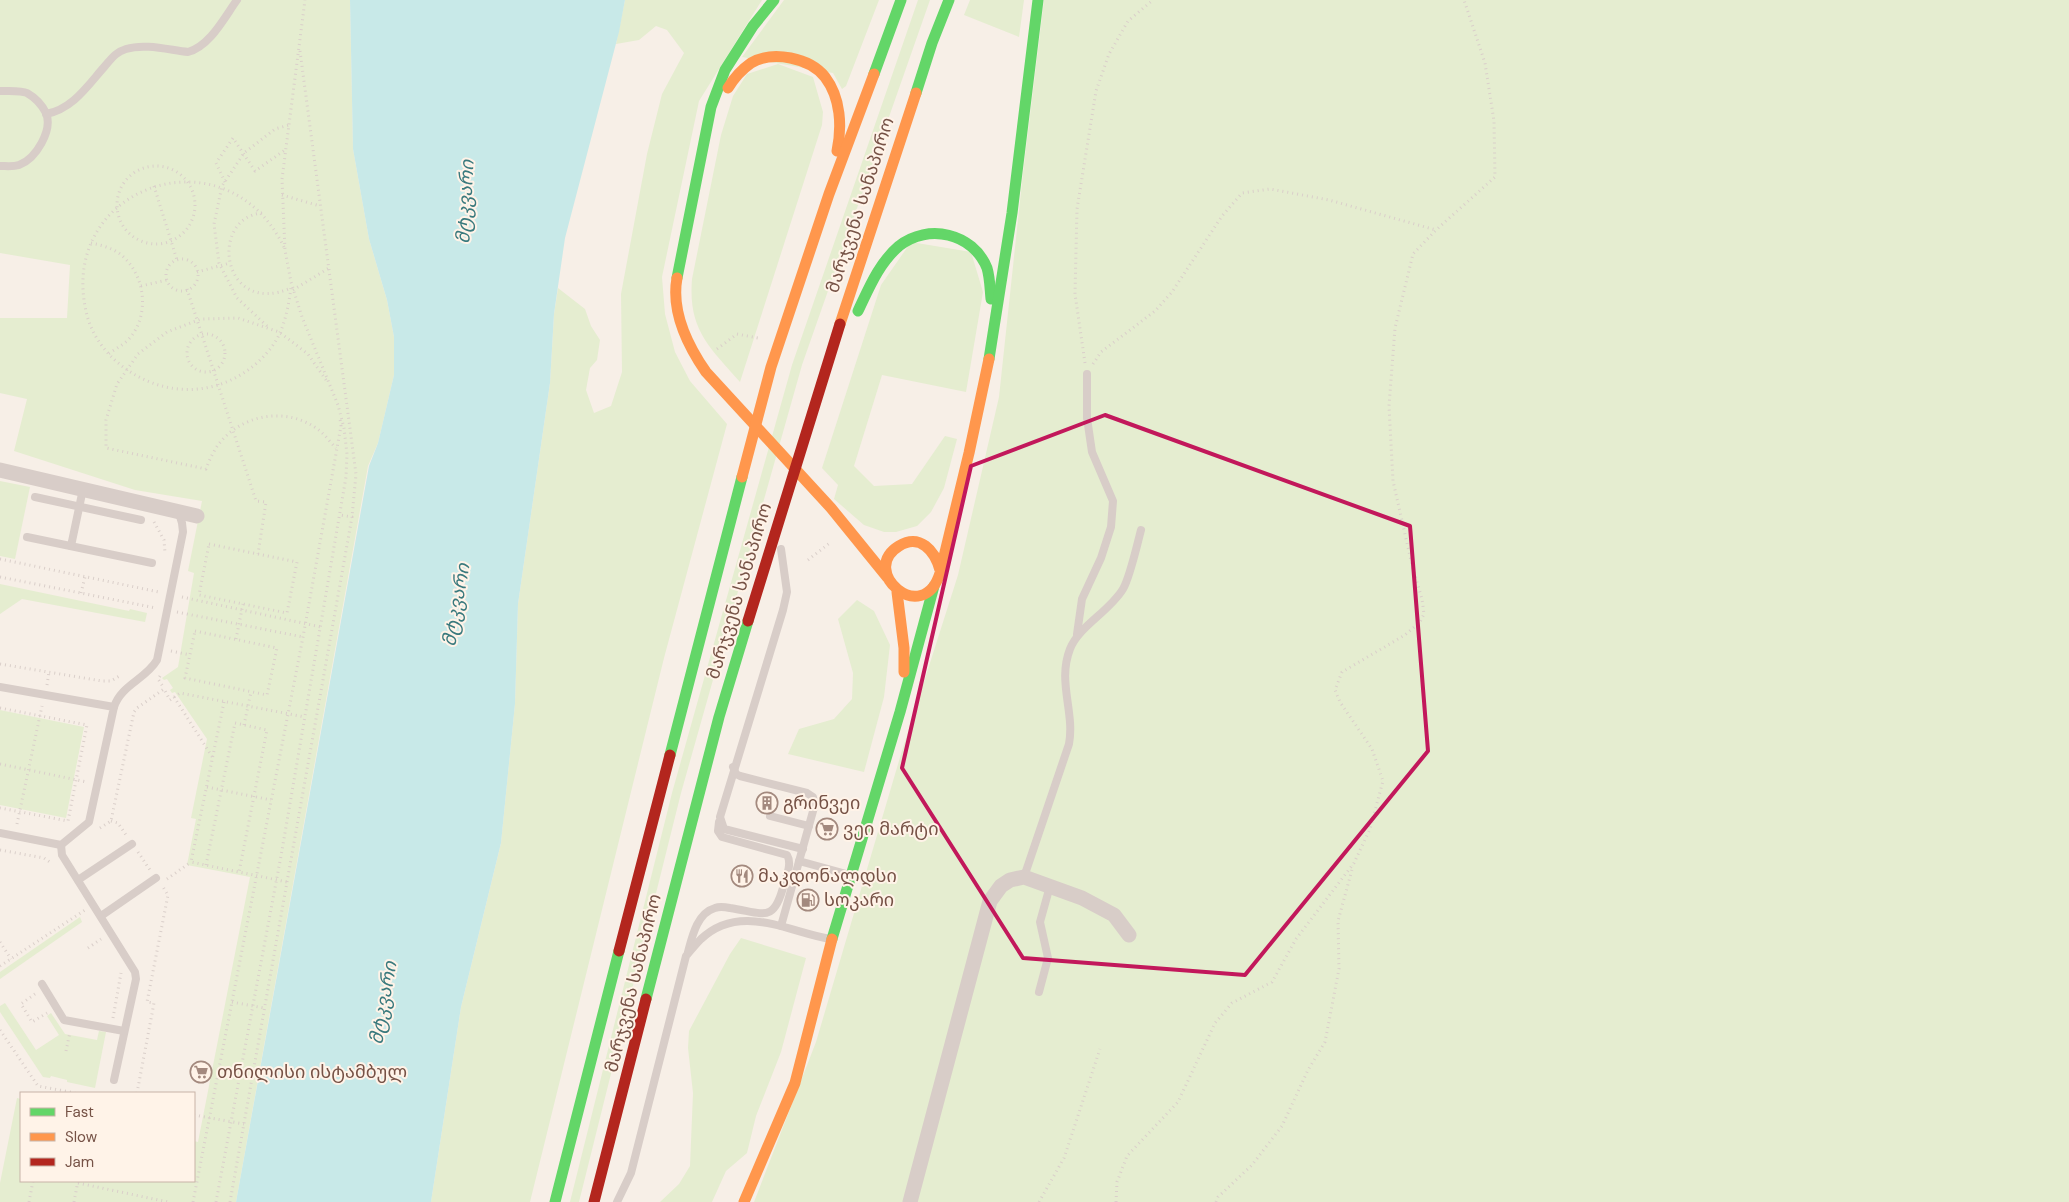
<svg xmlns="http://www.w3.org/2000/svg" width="2069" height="1202" font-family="'DM Sans','Noto Sans Georgian',sans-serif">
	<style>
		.green { fill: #e5edd0 }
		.water { fill: #c8e9e8 }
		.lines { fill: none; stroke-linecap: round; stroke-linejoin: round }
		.path { stroke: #dacfca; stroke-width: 3; stroke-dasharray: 1 4; stroke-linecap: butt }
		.lane { stroke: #d8cdc8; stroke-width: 8 }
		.street { stroke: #d8cdc8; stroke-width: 15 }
		.fast { stroke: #63d668; stroke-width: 11 }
		.slow { stroke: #ff974d; stroke-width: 11 }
		.jam { stroke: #b3261e; stroke-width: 11 }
		.marked { fill: none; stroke: #c2185b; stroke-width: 4; stroke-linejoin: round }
		.labels { text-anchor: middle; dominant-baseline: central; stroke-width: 4; stroke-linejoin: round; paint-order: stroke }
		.street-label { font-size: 18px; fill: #765246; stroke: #fff3e8 }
		.poi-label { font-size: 18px; fill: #765246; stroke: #fff3e8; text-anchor: start }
		.water-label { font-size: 19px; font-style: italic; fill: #39797d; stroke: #fff3e8 }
	</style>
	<rect width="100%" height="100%" fill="#f7efe7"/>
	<g class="green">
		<polygon points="0,0 350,0 353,149 369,239 387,300 394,337 394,375 378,443 368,466 236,1202 0,1202 0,1183 17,1098 21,1099 21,1181 194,1181 194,1141 198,1142 250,877 187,865 196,819 191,818 207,739 175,692 172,693 170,690 173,688 167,679 164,680 162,678 178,667 194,573 188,571 202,501 135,490 14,451 27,399 0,393 0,318 67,318 70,265 0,253"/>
		<polygon points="625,0 762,0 699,101 662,277 665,314 675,352 690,381 727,424 664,658 530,1202 431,1202 461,1007 501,843 515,704 518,604 550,383 554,314 558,288 585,309 591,326 600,340 597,360 590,368 586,390 594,413 611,406 622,372 621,294 647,154 662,94 684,53 667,30 656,26 639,40 616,44"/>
		<polygon points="784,0 879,0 846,86 842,89 833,73 742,57"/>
		<polygon points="918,0 930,0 802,365 681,793 579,1202 570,1202 672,793 792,365"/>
		<polygon points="970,0 1024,0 1019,37 964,15"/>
		<polygon points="1044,0 2069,0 2069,1202 754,1202 816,1042 901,754 958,575 999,397 1023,173"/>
		<path d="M778 64 813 77 823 112 822 125 740 382C708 346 688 329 692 279L721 135 733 96 747 74Z"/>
		<polygon points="911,242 971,252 983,292 966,392 882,375 854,466 874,486 912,484 945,436 957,439 944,488 931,512 917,526 896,532 884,532 864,525 834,499 838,485 822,468 881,285"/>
		<polygon points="0,481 30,487 15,559 0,556"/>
		<polygon points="0,584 129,611 130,609 147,613 145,622 22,599 0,614"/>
		<polygon points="857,600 874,611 890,645 884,697 864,772 788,754 799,729 834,719 852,699 853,673 838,619"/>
		<polygon points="0,710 84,727 66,818 0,805"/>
		<polygon points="80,917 82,922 0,979 0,972"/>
		<polygon points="741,938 806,958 781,1052 756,1116 747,1153 726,1171 712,1202 660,1202 679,1184 690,1166 693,1093 688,1048 689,1031 730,954"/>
		<polygon points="5,1003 36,1050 59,1035 47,1016 51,1013 65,1034 97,1040 99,1031 106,1032 95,1088 67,1082 67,1080 51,1076 50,1078 43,1077 0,1012 0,1006"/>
	</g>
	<polygon class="water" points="350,0 625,0 619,32 565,238 554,314 550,383 518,604 515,704 501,843 461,1007 431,1202 236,1202 369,466 378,443 394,375 394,337 387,300 369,239 353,149"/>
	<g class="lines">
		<g class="path">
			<polyline points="300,51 356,474 352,517"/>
			<circle cx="156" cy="205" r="39"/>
			<polyline points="225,182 216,163 233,138 255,171 285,150"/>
			<polyline points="154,186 177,260"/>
			<polyline points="282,195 320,206"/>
			<path d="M262 213C208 218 222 318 291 288"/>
			<path d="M91 243C101 245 112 248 120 254 146 274 151 317 127 341 121 346 114 350 108 354"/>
			<path d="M284 247C226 128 58 186 86 311 90 331 102 349 117 362 165 403 231 398 271 348 284 331 288 309 291 288"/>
			<circle cx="182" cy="275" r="16"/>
			<polyline points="197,272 230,263"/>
			<polyline points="141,286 167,280"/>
			<polyline points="187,289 256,501 266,502 258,554"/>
			<polyline points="293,290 329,268"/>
			<polyline points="267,326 237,298 219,263 214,224 222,186 244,153 275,129 289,125"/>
			<circle cx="206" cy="353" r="19"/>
			<polyline points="717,349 737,334 758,338"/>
			<polyline points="1085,363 1075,294 1077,209 1096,91 1109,54 1128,21 1153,0"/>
			<polyline points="1093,364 1101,352 1155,311 1172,292 1222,216 1242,193 1270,189 1329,200 1436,230"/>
			<path d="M326 380 308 354 279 332 238 318 201 319 167 332 138 354 117 384 106 420V448L206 469C209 461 213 452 218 445 242 413 289 406 320 431 326 436 331 443 336 448"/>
			<polyline points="154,522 164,540 165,553"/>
			<polygon points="209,544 297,562 287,613 199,595"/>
			<polyline points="0,559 159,592"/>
			<polyline points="808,560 831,542"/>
			<polyline points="0,577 156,608"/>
			<polyline points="81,593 85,577"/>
			<polyline points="182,597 321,627"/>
			<polyline points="177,612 303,637"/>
			<polygon points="195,631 277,648 267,695 185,678"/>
			<polyline points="236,639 243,604"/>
			<polyline points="171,651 190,655"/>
			<polyline points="0,664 102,681 111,681 121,675"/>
			<polyline points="160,676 158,679 164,688"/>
			<polyline points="47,685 49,672"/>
			<polyline points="174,697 213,758"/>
			<polyline points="224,702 191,862 287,882"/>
			<polyline points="0,708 87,725 68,821 0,808"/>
			<polyline points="244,725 251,692"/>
			<polyline points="0,764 87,782"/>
			<polyline points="207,787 271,800"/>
			<polyline points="111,821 118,823 126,835"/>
			<polyline points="17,824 42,706"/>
			<polyline points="100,828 111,821 134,712 137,708 164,689 170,700 180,693 305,717"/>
			<polyline points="0,850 44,858 51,863"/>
			<polyline points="138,852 150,870"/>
			<polyline points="206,865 235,723 267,730 239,872"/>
			<polyline points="167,879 191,862"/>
			<polyline points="0,942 11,959"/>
			<polyline points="88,948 101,939"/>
			<polyline points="0,966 85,910"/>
			<polyline points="35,994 21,1004 32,1022 47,1013"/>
			<polyline points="232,1002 264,1008"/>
			<polyline points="113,1018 121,973"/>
			<polyline points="0,1030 38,1086 75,1093"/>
			<polyline points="66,1051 70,1032"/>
			<polyline points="137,1093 154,1003 147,1002 168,895 163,887"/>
			<polyline points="194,1115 244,1124"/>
			<polyline points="78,1183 168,1202"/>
			<polyline points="29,1202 33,1181"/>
			<polyline points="74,1202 78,1181"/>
			<polyline points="193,1202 303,637 341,426 340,419"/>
			<polyline points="216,1202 281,856 346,477 347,454 344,428 338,405 302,317 291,282 285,250 282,179 305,0"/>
			<polyline points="230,1202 352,517 340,515"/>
			<polyline points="1039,1202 1064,1158 1100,1049"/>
			<polyline points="1116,1202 1117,1182 1127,1156 1178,1102 1215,1023 1232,1003 1272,982 1296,939 1354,863 1370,829 1383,781 1372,749 1340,702 1335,690 1342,672 1405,635 1420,622 1424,614 1422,599 1412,565 1393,481 1389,406 1395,328 1413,254 1436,230 1495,177 1494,121 1485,63 1464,0"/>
			<polyline points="1216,1202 1218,1197 1252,1165 1282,1126 1308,1070 1325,1042 1339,969 1338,921 1353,866"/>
		</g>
		<g class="lane">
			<path d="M0 91C8 91 21 90 27 93 34 97 42 105 46 113 53 130 36 159 19 165 13 167 6 166 0 166"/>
			<path d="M46 114C73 109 88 85 105 66 112 58 116 52 126 49 145 43 169 50 188 52 210 46 224 18 237 0"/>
			<polyline points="35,497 141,520"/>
			<polyline points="27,537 152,563"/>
			<polyline points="71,546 83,489"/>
			<polyline points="781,549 787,592 783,610 720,817 724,829 803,849"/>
			<polyline points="1077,634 1082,599 1101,558 1111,527 1113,501 1092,452 1087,418 1087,374"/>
			<polyline points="0,687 114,707 89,822 61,845 0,833"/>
			<path d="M114 707C121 685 146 679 157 660L183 532 182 523 179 513"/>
			<polyline points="733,767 736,774 740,776 807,793 813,797 815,804 781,926"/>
			<polyline points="770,816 809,826"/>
			<polyline points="61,845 62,855 135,972 136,979 114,1080"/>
			<polyline points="799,861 850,875"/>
			<path d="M1024 877 1069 744C1075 712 1057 682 1070 649 1079 626 1109 612 1123 589 1130 577 1137 545 1141 530"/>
			<polyline points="78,880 132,844"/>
			<polyline points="101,916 156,878"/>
			<path d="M688 952C692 937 697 913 715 908 720 906 725 907 730 908 764 913 774 924 784 884 787 875 792 863 787 855L722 837 718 831 719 822"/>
			<polyline points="42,984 64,1020 124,1031"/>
			<polyline points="1039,992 1048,958 1040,922 1050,886"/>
			<path d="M617 1202 631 1173 686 956C691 950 696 944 701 939 740 902 788 932 830 939"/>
		</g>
		<g class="street">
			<polyline points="0,470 197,516"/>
			<polyline points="910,1202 990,901 1001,886 1010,880 1024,877 1082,898 1114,915 1129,935"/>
		</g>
		<g class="fast">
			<polyline points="874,74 901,0"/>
			<polyline points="916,93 932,43 949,0"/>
			<polyline points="677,278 711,107 725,70 753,26 774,0"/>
			<path d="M858 311C869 288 879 263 899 246 928 223 973 233 987 268 990 278 990 289 991 299"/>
			<polyline points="989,359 1012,213 1038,0"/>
			<polyline points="670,755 742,477"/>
			<polyline points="832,939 900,712 934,586"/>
			<polyline points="646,999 719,717 748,621"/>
			<polyline points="555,1202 619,951"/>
		</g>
		<g class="slow">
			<path d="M728 88C734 78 741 70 751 63 773 50 810 58 825 77 841 98 842 127 837 151"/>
			<path d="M677 278C671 311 688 346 706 372L831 508 887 577"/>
			<polyline points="840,324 916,93"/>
			<polyline points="742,477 771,367 829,194 874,74"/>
			<path d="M940 570C935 551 920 533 899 546 858 571 923 628 940 573L969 453 989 359"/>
			<polyline points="897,592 904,648 904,672"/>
			<polyline points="744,1202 795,1083 832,939"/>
		</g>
		<g class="jam">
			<polyline points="748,621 840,324"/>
			<polyline points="619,951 670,755"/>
			<polyline points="594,1202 646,999"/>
		</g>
	</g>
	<path class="marked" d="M1105 415 1410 526 1428 751 1245 975 1023 958 902 768 971 466Z"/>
	<defs>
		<g id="building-ring" transform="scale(1.125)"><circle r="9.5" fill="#fff3e8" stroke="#a3897e" stroke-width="1.5"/><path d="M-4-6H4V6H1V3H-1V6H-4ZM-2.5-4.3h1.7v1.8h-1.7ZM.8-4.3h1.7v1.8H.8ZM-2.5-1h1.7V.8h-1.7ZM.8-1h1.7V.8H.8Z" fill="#a3897e"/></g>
		<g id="supermarket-ring" transform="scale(1.125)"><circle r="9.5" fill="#fff3e8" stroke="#a3897e" stroke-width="1.5"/><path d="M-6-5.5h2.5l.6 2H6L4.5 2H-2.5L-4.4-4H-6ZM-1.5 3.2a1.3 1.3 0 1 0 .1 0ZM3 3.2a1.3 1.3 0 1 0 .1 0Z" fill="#a3897e"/></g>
		<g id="restaurant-ring" transform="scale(1.125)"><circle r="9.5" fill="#fff3e8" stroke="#a3897e" stroke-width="1.5"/><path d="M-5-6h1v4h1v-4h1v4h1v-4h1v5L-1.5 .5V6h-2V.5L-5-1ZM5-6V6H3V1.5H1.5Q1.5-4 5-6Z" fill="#a3897e"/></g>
		<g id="fuel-ring" transform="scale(1.125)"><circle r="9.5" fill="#fff3e8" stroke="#a3897e" stroke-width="1.5"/><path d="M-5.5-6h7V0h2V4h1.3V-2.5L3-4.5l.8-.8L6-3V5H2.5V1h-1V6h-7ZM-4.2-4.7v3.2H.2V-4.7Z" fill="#a3897e"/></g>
	</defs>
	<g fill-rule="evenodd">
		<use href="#building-ring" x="767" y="803"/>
		<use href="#supermarket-ring" x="827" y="829"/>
		<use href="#restaurant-ring" x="742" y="876"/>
		<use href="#fuel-ring" x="808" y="900"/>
		<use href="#supermarket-ring" x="201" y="1072"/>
	</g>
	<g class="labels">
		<g class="street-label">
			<text transform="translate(860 205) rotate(-72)">მარჯვენა სანაპირო</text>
			<text transform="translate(739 591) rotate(-73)">მარჯვენა სანაპირო</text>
			<text transform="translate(633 983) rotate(-76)">მარჯვენა სანაპირო</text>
		</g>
		<g class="poi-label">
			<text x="783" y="803">გრინვეი</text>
			<text x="843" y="829">ვეი მარტი</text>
			<text x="758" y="876">მაკდონალდსი</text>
			<text x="824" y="900">სოკარი</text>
			<text x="217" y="1072">თნილისი ისტამბულ</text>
		</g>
		<g class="water-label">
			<text transform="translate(465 202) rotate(-87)">მტკვარი</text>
			<text transform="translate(456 605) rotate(-80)">მტკვარი</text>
			<text transform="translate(383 1003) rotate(-80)">მტკვარი</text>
		</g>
	</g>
	<rect x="20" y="1092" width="175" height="90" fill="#fff3e8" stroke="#c8b3a7"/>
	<rect x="30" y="1108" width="25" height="8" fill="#63d668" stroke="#c8b3a7"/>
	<text x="65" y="1117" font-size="15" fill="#765246">Fast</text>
	<rect x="30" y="1133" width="25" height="8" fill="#ff974d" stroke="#c8b3a7"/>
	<text x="65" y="1142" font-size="15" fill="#765246">Slow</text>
	<rect x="30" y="1158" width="25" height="8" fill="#b3261e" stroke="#c8b3a7"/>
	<text x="65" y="1167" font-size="15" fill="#765246">Jam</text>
</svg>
